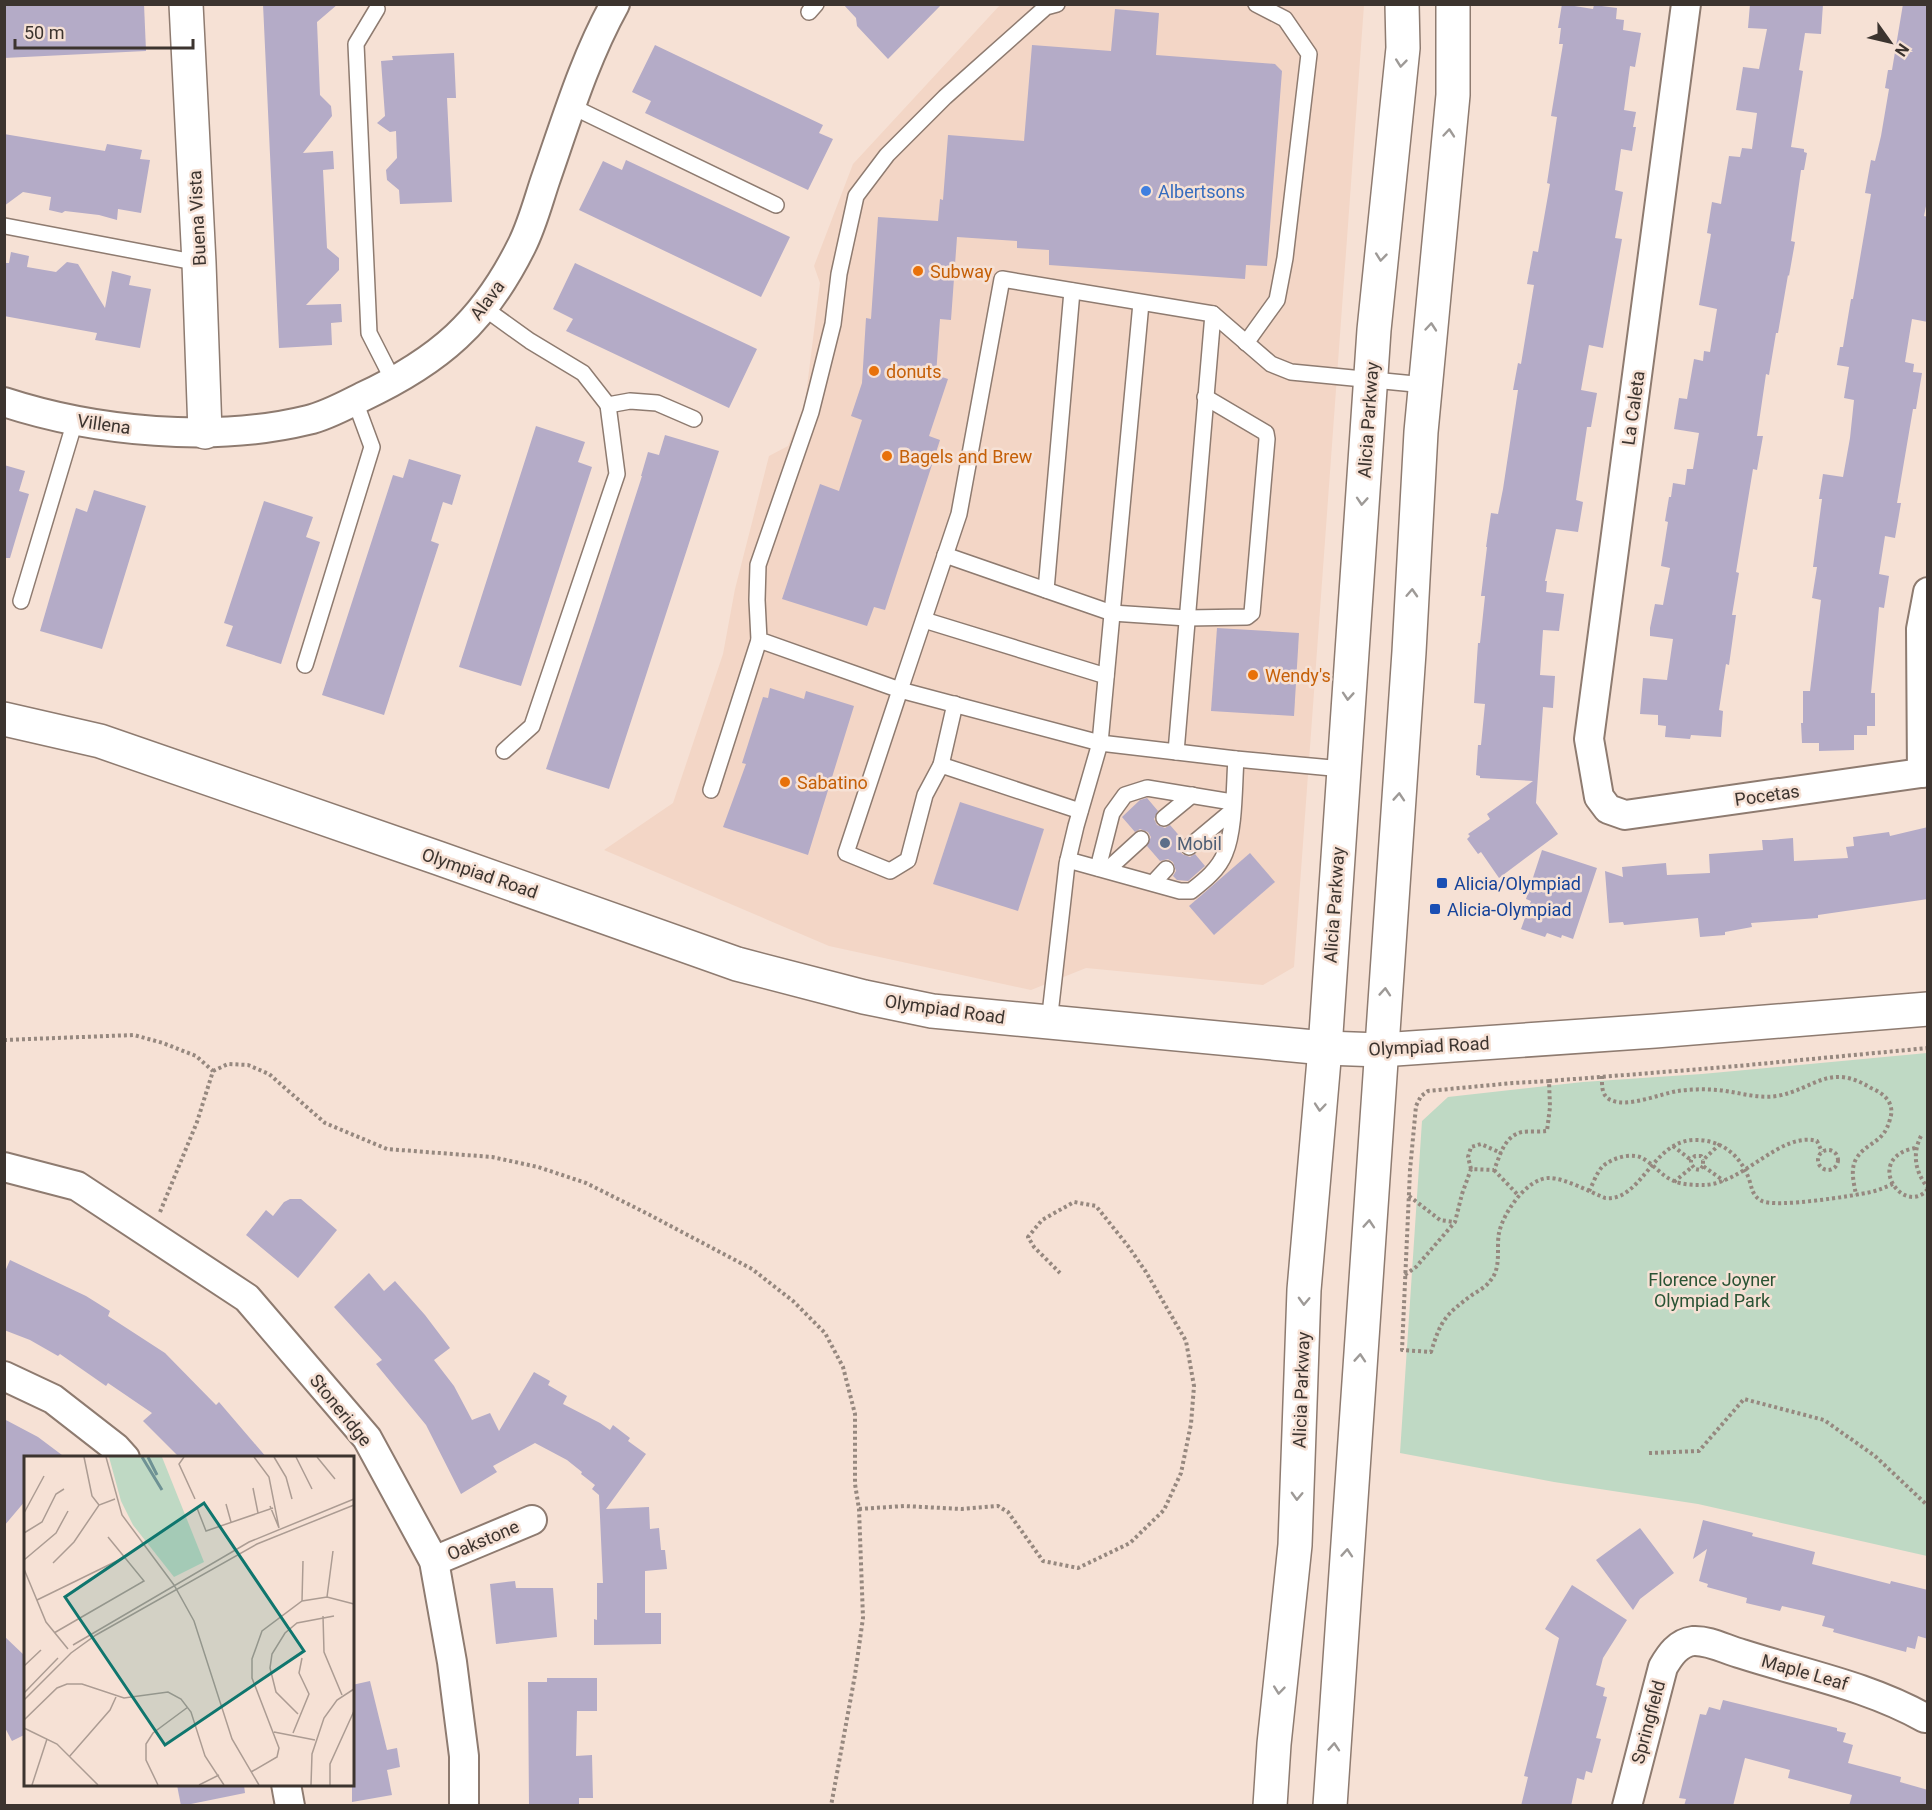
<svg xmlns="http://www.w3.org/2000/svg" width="1932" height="1810" font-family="Roboto,sans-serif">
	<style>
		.built { fill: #f3d6c6 }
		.green { fill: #bfd9c4 }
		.building { fill: #b4abc7 }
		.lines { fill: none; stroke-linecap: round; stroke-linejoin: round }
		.lane-casing { stroke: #8e7b70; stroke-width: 18 }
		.street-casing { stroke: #8e7b70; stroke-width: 32 }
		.secondary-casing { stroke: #8e7b70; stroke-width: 36 }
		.primary-casing { stroke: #8e7b70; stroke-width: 36 }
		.path { stroke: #96887f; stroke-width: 4; stroke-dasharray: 3 3; stroke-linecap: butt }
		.lane { stroke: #fff; stroke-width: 15 }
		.street { stroke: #fff; stroke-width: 28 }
		.secondary { stroke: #fff; stroke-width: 33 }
		.primary { stroke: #fff; stroke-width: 33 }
		.oneway { stroke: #9e9a97 }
		.shop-dot { fill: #3f7fe0; stroke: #f6e1d5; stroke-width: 2 }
		.food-dot { fill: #e8710a; stroke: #f6e1d5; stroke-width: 2 }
		.service-dot { fill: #5c6f8a; stroke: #f6e1d5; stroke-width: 2 }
		.transit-dot { fill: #1a4fb4; stroke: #f6e1d5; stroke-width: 2 }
		.labels { text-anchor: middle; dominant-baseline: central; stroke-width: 5; stroke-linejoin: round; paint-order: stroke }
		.shop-label { font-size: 18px; fill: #366cbe; stroke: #f6e1d5; text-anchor: start }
		.street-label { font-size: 18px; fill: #3c342f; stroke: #f6e1d5 }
		.food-label { font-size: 18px; fill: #c56008; stroke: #f6e1d5; text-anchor: start }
		.service-label { font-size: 18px; fill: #4e5e75; stroke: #f6e1d5; text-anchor: start }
		.transit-label { font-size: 18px; fill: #164399; stroke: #f6e1d5; text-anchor: start }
		.park-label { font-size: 18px; fill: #295334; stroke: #f6e1d5 }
		.inset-river { fill: none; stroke: #6e9294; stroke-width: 3 }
		.inset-road { fill: none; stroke: #ac9c93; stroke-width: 1.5 }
		.view { fill: #0f766e; fill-opacity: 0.15; stroke: #0f766e; stroke-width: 3 }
		.inset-edge { fill: none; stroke: #3c342f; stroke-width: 3 }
	</style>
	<rect width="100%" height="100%" fill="#f6e1d5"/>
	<polygon class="built" points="1000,5 1364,5 1294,967 1263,985 1086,968 1031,990 829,946 604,850 673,803 723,654 735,589 769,456 788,446 805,403 820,283 814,266 853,164"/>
	<polygon class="green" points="1927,1053 1927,1556 1698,1504 1554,1482 1400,1453 1422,1121 1448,1097 1583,1082 1702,1074"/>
	<g class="building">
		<polygon points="4,4 144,4 146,51 4,58"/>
		<polygon points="263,4 338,4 317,22 320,95 331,106 332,116 303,153 333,151 334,169 323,170 327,248 339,258 339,270 306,305 341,304 342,322 331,323 332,345 279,348"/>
		<polygon points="843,4 942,4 888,59 857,26 856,18"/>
		<polygon points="1562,4 1593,9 1594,5 1617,8 1616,19 1624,20 1623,30 1641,33 1635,67 1630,66 1624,110 1636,112 1633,127 1636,127 1632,151 1621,149 1615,190 1623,192 1615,238 1622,239 1603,348 1589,345 1581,390 1597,393 1591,427 1587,427 1576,500 1583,502 1578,532 1556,529 1545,581 1547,581 1546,592 1564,594 1559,631 1543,630 1540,675 1555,676 1553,708 1543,707 1536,803 1558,834 1499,878 1481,852 1478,854 1467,839 1470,836 1468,834 1490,819 1487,814 1533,781 1480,778 1480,776 1476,775 1478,745 1481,745 1485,704 1474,703 1478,643 1480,643 1485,596 1481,596 1487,547 1486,547 1491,513 1498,514 1503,489 1518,390 1513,390 1518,363 1521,364 1534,285 1527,284 1533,251 1538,252 1550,184 1547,183 1557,117 1551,116 1563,44 1559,44 1561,28 1558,28"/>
		<polygon points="1750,4 1823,4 1821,34 1805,33 1799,70 1803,71 1791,147 1804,149 1804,152 1807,153 1804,170 1801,170 1791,241 1795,242 1789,276 1788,275 1778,333 1776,333 1769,375 1766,374 1757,436 1763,436 1757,470 1753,469 1736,572 1739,573 1732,615 1736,615 1729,665 1726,664 1719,710 1723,711 1721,737 1691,735 1690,739 1665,737 1666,726 1658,725 1658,715 1640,714 1643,678 1667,680 1673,639 1650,636 1650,628 1655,604 1663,605 1670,568 1661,566 1668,522 1665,521 1669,497 1671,497 1673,483 1685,485 1687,469 1693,469 1699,433 1674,429 1679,398 1687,399 1694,359 1703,361 1704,351 1710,352 1717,309 1699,305 1711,234 1707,233 1712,202 1721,204 1729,156 1740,157 1742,148 1752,149 1757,113 1736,110 1743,67 1759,69 1767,29 1748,28"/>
		<polygon points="1903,4 1928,4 1928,196 1924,216 1928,217 1928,322 1912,319 1905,362 1914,364 1913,372 1922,373 1916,409 1913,409 1897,503 1901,503 1895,538 1885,536 1879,574 1889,576 1884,608 1879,607 1871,693 1875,693 1875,726 1867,726 1867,735 1854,735 1854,750 1819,751 1819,743 1802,743 1801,723 1803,723 1803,691 1810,691 1821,600 1812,598 1817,567 1813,567 1822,499 1819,499 1823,474 1843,477 1850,438 1854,400 1844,398 1849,367 1837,365 1840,347 1843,347 1851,299 1853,299 1871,194 1865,193 1871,160 1875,161 1881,136 1889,89 1885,88 1888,70 1892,70"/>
		<polygon points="1115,9 1159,13 1156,55 1275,64 1282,71 1267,266 1246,265 1245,279 1049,265 1049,250 1017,248 1017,241 957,237 951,320 940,319 936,375 948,379 929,436 940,440 885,610 874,607 867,626 782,599 820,484 839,491 862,420 851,416 862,383 866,318 871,319 878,217 938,221 940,199 943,200 948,135 1024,141 1032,45 1111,51"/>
		<polygon points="655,45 823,125 819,133 833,139 808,190 645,113 651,101 632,92"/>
		<polygon points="454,53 456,98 447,98 452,202 400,204 399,190 387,180 386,170 397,158 396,131 390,132 377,123 385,116 381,61 393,60 392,56"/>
		<polygon points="4,134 105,151 107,144 142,150 140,159 150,160 141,213 118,209 117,220 99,215 65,211 62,213 49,210 51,197 23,192 4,206"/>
		<polygon points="626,160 790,237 761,297 579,210 603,161 622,170"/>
		<polygon points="11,252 29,256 27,267 56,272 67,262 78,264 105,308 112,271 131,276 129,285 151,289 140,348 95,340 97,333 4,316 4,263 9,263"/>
		<polygon points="575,263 757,349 729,408 566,331 573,319 553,309"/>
		<polygon points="536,426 585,442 578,462 592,467 521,686 459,667"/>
		<polygon points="665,435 719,451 609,789 546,769 595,622 642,476 641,476 648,452 659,455"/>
		<polygon points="409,459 461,475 452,505 443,502 431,541 439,544 384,715 322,695 393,475 403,478"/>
		<polygon points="4,465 25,471 19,491 29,494 10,558 4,558"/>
		<polygon points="94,490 146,506 102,649 40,631 76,508 87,512"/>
		<polygon points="264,501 313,517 306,537 320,542 281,664 226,646 233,626 224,623"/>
		<polygon points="1217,628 1299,633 1294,716 1211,711"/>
		<polygon points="770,688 804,699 806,691 854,706 808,855 723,827 746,764 742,763 763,697 768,698"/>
		<polygon points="1147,798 1158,811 1154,819 1157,825 1165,828 1170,825 1183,840 1179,848 1182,854 1190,857 1195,854 1205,866 1188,881 1177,880 1173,876 1176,871 1173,862 1168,859 1160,861 1147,846 1151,837 1148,832 1140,829 1135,832 1122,817 1140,800"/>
		<polygon points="960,802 1044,829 1018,911 933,884"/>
		<polygon points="1928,827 1928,899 1818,915 1818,918 1751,923 1752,927 1725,932 1725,935 1700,937 1698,918 1624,925 1623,922 1609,923 1605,871 1623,877 1622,867 1666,863 1667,875 1710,873 1709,854 1763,850 1762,840 1771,840 1793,838 1794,861 1848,858 1846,847 1854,846 1853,837 1889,832 1890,836"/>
		<polygon points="1542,850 1597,868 1573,939 1562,935 1561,938 1547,933 1545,937 1521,929 1531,901 1526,899"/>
		<polygon points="1250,853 1275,882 1214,935 1189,906"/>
		<polygon points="290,1199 301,1199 337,1230 298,1278 246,1235 266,1210 273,1216 284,1202"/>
		<polygon points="10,1260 86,1296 110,1311 108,1316 165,1353 216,1405 219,1402 267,1458 180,1458 143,1421 152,1413 108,1383 106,1386 60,1354 58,1356 30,1340 4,1330 4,1274"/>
		<polygon points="369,1273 384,1291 395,1281 425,1315 450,1348 434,1360 454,1386 472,1420 490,1413 499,1431 534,1372 550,1381 548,1385 567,1396 563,1404 600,1423 610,1430 613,1425 630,1438 628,1441 646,1454 606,1509 649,1507 650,1529 659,1528 661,1550 665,1550 667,1569 645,1571 645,1613 661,1613 661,1644 594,1645 594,1619 597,1620 597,1583 603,1583 599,1495 592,1489 595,1485 581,1474 582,1472 567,1460 535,1443 493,1466 497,1472 461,1494 426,1425 376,1364 382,1360 334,1307"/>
		<polygon points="4,1419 38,1437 66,1458 26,1458 26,1500 4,1526"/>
		<polygon points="1703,1520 1753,1533 1752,1536 1815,1552 1812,1564 1890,1584 1891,1581 1928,1590 1928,1639 1918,1636 1915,1649 1907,1647 1906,1652 1833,1632 1834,1629 1822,1626 1825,1616 1782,1606 1780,1611 1746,1603 1747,1598 1707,1587 1708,1584 1699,1581 1707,1549 1693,1559"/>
		<polygon points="1640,1528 1674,1573 1640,1599 1633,1610 1596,1560"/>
		<polygon points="515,1581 516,1588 553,1588 557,1637 496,1644 490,1584"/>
		<polygon points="1572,1585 1627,1620 1603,1658 1596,1685 1605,1688 1603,1696 1607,1697 1596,1738 1601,1739 1592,1773 1586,1771 1584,1780 1577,1778 1571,1806 1521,1806 1528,1777 1524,1776 1559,1638 1545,1629"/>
		<polygon points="4,1636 26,1657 26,1734 12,1741 4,1726"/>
		<polygon points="547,1678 597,1678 597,1711 577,1711 576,1756 592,1755 593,1798 579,1798 579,1806 529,1806 528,1682 547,1682"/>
		<polygon points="370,1681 387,1750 397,1748 400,1767 387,1770 392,1795 352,1802 352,1685"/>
		<polygon points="1723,1700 1837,1728 1837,1731 1846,1733 1843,1742 1853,1745 1848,1763 1901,1777 1900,1782 1928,1790 1928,1806 1849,1806 1852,1795 1788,1778 1790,1770 1745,1758 1733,1806 1684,1806 1686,1799 1679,1798 1700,1714 1706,1715 1709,1707 1720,1710"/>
		<polygon points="177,1785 244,1785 245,1793 181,1806"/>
	</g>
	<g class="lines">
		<g class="lane-casing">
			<g id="lane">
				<polyline points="1057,4 1046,7 945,97 887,155 856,196 839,274 833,324 811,412 758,565 757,600 759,640 900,690 846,853 890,871 908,860 925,795 941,765 1080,811"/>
				<polyline points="377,9 356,44 369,333 394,382"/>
				<polyline points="809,12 816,4"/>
				<polyline points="571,106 776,205"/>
				<polyline points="5,226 199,263"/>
				<polyline points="484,308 530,341 583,373 608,405 630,401 657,403 694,419"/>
				<polyline points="1246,343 1277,300 1285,258 1309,54 1285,19 1256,4"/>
				<polyline points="945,555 1112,613 1187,618 1247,617 1252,613 1267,439 1266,433 1205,397"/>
				<polyline points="1046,590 1072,291"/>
				<polyline points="21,601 75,421"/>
				<polyline points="924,620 1106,676"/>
				<polyline points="305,665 372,447 355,401"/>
				<polyline points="504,751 532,726 617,474 608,405"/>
				<polyline points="1176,752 1213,314"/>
				<polyline points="941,765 955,704"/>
				<polyline points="1343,769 1236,759 1100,743 900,690 959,514 1002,279 1213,314 1271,364 1291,372 1425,385"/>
				<polyline points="711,790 759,640"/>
				<polyline points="1164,818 1192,795"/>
				<polyline points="1189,847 1232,811"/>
				<path d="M1068 860 1180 891H1191C1204 881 1219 869 1225 853 1235 830 1234 785 1236 759"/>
				<polyline points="1098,868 1112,813 1125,795 1147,788 1232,802"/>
				<polyline points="1107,870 1141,839"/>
				<polyline points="1153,883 1166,869"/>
				<polyline points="1049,1023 1067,864 1076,826 1100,743 1141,303"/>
			</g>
		</g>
		<g class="street-casing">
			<g id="street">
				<polyline points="1686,4 1589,739 1599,797 1608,809 1625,815 1928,772"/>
				<path d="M4 402C96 432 214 443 308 420 326 416 346 405 362 397 439 361 484 322 522 245 532 225 538 202 545 181 566 121 584 60 615 4"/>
				<polyline points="1922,773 1921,629 1928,592"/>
				<polyline points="4,1167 77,1186 247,1298 367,1438 434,1561 452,1662 464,1756 464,1806"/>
				<polyline points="4,1376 53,1399 116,1448 125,1458"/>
				<polyline points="434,1561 532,1520"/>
				<polyline points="286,1784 290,1806"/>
				<path d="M1627 1806 1663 1667C1670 1655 1678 1643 1693 1641 1710 1640 1726 1650 1742 1654 1804 1674 1868 1686 1925 1718"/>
			</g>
		</g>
		<g class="secondary-casing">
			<g id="secondary">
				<polyline points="186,4 199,263 205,432"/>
				<polyline points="4,719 100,741 438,858 737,964 864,997 932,1011 1325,1048 1381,1050 1655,1031 1928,1009"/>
			</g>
		</g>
		<g class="primary-casing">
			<g id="primary">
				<polyline points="1270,1806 1274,1744 1295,1545 1304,1290 1325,1048 1374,330 1403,48 1402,4"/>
				<polyline points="1330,1806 1409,652 1421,432 1453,95 1453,4"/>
			</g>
		</g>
		<g class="path">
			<polyline points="4,1040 134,1035 163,1043 196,1056 213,1071 197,1122 160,1212"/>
			<polyline points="213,1071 228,1064 248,1065 269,1074 325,1123 387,1149 492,1157 538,1167 586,1183 646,1213 752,1269 793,1301 825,1333 843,1367 855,1414 855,1484 859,1509 863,1618 855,1675 831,1806"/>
			<path d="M1602 1076C1602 1085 1601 1096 1611 1100 1628 1108 1659 1094 1678 1091 1691 1089 1705 1089 1718 1090 1738 1092 1757 1099 1777 1096 1815 1089 1829 1062 1871 1088 1878 1091 1885 1095 1889 1102 1892 1108 1892 1113 1890 1119 1884 1144 1867 1141 1856 1159 1850 1170 1854 1183 1856 1195"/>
			<polyline points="1549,1081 1727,1067 1928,1048"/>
			<path d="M1921 1136C1912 1154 1915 1172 1928 1188"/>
			<polyline points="1720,1144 1703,1160 1703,1166 1724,1181"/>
			<polyline points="1673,1146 1691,1160"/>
			<path d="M1915 1148C1911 1149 1905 1150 1901 1153 1871 1170 1906 1215 1928 1189"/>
			<circle cx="1828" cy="1160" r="10"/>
			<polyline points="1703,1166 1700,1170 1695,1169 1691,1164 1691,1160 1695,1156 1701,1156 1703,1160"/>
			<polyline points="1471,1169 1468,1157 1471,1147 1481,1144 1501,1153"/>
			<polyline points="1494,1170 1519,1196"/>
			<polyline points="1674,1182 1692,1167"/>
			<path d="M1589 1191C1593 1184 1596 1174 1602 1167 1610 1159 1628 1153 1640 1157 1652 1162 1661 1176 1674 1181 1682 1185 1696 1185 1705 1185 1744 1183 1781 1131 1817 1141L1822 1152"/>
			<polyline points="1409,1196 1440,1220 1454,1222"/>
			<path d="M1405 1275 1416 1267 1455 1222 1462 1194 1471 1169 1494 1170C1500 1156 1504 1136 1522 1132 1529 1131 1539 1132 1547 1131L1550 1107 1549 1081 1513 1083 1428 1091 1421 1096 1416 1106 1410 1170 1402 1350 1431 1352C1441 1320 1445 1315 1472 1295 1478 1291 1486 1287 1490 1281 1502 1268 1496 1248 1499 1233 1503 1213 1527 1178 1549 1178 1565 1178 1590 1192 1605 1198 1641 1202 1652 1142 1693 1140 1720 1139 1740 1154 1749 1179 1752 1188 1752 1196 1762 1201 1776 1208 1853 1196 1871 1192 1879 1190 1886 1187 1893 1184"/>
			<polyline points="1649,1453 1699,1451 1744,1399 1824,1420 1875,1456 1928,1506"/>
			<polyline points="859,1509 904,1506 962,1509 998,1506 1008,1512 1043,1561 1078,1568 1130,1543 1164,1510 1181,1473 1191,1424 1194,1386 1186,1341 1146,1272 1128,1246 1096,1206 1074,1202 1042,1220 1028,1237 1034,1247 1060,1273"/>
		</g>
		<use href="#lane" class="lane"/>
		<use href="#street" class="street"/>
		<use href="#secondary" class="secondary"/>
		<use href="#primary" class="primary"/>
	</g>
	<defs><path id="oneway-chevron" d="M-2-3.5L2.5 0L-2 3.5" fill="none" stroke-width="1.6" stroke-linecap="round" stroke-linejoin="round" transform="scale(1.5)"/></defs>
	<g class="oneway">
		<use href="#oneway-chevron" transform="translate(1401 63) rotate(96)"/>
		<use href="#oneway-chevron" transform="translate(1449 133) rotate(-85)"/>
		<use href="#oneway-chevron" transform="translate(1381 257) rotate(96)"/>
		<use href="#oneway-chevron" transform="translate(1431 327) rotate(-85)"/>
		<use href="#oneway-chevron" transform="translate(1362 501) rotate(94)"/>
		<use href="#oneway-chevron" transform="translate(1412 593) rotate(-87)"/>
		<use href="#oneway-chevron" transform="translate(1348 696) rotate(94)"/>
		<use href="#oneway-chevron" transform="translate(1399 797) rotate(-86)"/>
		<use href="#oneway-chevron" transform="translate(1385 992) rotate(-86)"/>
		<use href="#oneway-chevron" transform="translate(1320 1107) rotate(95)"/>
		<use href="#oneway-chevron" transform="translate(1369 1224) rotate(-86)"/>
		<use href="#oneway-chevron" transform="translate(1304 1301) rotate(92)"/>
		<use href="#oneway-chevron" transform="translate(1360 1358) rotate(-86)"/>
		<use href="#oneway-chevron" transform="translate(1297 1496) rotate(92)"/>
		<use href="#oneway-chevron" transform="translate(1347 1553) rotate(-86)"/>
		<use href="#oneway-chevron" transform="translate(1279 1690) rotate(96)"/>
		<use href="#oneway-chevron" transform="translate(1334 1747) rotate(-86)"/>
	</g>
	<circle class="shop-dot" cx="1146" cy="191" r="6"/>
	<g class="food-dot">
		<circle cx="918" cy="271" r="6"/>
		<circle cx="874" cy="371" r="6"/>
		<circle cx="887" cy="456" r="6"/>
		<circle cx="1253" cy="675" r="6"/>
		<circle cx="785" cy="782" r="6"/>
	</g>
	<circle class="service-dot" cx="1165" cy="843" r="6"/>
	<g class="transit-dot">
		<rect x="1436" y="877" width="12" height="12" rx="3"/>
		<rect x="1429" y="903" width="12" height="12" rx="3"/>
	</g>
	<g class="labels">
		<g class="shop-label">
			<text x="1158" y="191">Albertsons</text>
		</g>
		<g class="street-label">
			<text transform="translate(197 218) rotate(-93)">Buena Vista</text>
			<text transform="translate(487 300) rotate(-53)">Alava</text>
			<text transform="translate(1633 408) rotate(-82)">La Caleta</text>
			<text transform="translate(1368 420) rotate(-86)">Alicia Parkway</text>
			<text transform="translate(104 424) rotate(8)">Villena</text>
			<text transform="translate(1767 795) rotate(-8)">Pocetas</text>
			<text transform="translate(480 873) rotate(19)">Olympiad Road</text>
			<text transform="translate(1334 905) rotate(-86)">Alicia Parkway</text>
			<text transform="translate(945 1009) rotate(8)">Olympiad Road</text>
			<text transform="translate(1429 1046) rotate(-3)">Olympiad Road</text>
			<text transform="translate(1301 1390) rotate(-88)">Alicia Parkway</text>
			<text transform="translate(341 1410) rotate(51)">Stoneridge</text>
			<text transform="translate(483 1540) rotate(-23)">Oakstone</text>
			<text transform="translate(1805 1672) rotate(16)">Maple Leaf</text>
			<text transform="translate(1648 1722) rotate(-75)">Springfield</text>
		</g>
		<g class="food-label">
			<text x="930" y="271">Subway</text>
			<text x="886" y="371">donuts</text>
			<text x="899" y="456">Bagels and Brew</text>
			<text x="1265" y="675">Wendy's</text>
			<text x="797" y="782">Sabatino</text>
		</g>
		<g class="service-label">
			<text x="1177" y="843">Mobil</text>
		</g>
		<g class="transit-label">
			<text x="1454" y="883">Alicia/Olympiad</text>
			<text x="1447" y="909">Alicia-Olympiad</text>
		</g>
		<g class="park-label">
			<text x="1712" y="1279">Florence Joyner<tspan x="1712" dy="21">Olympiad Park</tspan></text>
		</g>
	</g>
	<g transform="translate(24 1456)">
		<rect width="330" height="330" fill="#f6e1d5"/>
		<path d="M85 1H138L180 106 150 121 109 69 97 45Z" fill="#bfd9c4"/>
		<path class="inset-river" d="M118 1 138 34M124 1 133 19"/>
		<path class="inset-road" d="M60 1 68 40 75 49M82 1 98 59 150 129 170 165 208 283 235 329M160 1 155 8 171 43M230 1 245 21 255 72M250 1 262 21 268 43M272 1 288 33M293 1 311 23M229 32 234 57M202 48 207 66M246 50 255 72M173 52 182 75 249 52M0 57 20 20M0 77 18 66 32 38 40 33M0 104 32 77 44 55M29 107 50 86 75 49 91 43M0 113 22 166 44 193M303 141 309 95M13 144 101 101M278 145 279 105M299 160 300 196 318 239M30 177 120 125 84 81M49 189 225 86 330 43M0 210 17 194M0 237 34 202M0 244 47 197 72 179 233 88 330 49M274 258 252 236 246 212 248 198 261 177 273 167 310 160M0 264 33 232 43 228H58L100 242 144 236 157 243 167 256 181 300 200 329M0 272 33 288 74 329M250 276 291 284M269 277 285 238 275 217 278 202M45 301 86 254 92 241M330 305V327M227 316 253 301 255 292 228 222V203L238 175 278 145 303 141 330 148M8 329 23 283M134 329 122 304V288L129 277 164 251M175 329 195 319M287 329 288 298 300 262 313 244 330 233M306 329V308L330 255"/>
		<path class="view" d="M180 47 280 195 141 289 41 141Z"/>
		<rect width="330" height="330" class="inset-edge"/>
	</g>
	<rect width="1932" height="1810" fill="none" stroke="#3c342f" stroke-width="12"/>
	<g transform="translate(1890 42) rotate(124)" stroke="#f6e1d5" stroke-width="4.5" paint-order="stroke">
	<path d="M0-4.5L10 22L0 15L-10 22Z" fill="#3c342f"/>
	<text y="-9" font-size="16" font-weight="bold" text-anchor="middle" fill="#3c342f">N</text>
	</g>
	<path d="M15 39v9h178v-9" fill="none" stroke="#3c342f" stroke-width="3"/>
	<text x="24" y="39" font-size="18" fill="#3c342f" stroke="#f6e1d5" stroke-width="4.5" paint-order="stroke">50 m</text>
</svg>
